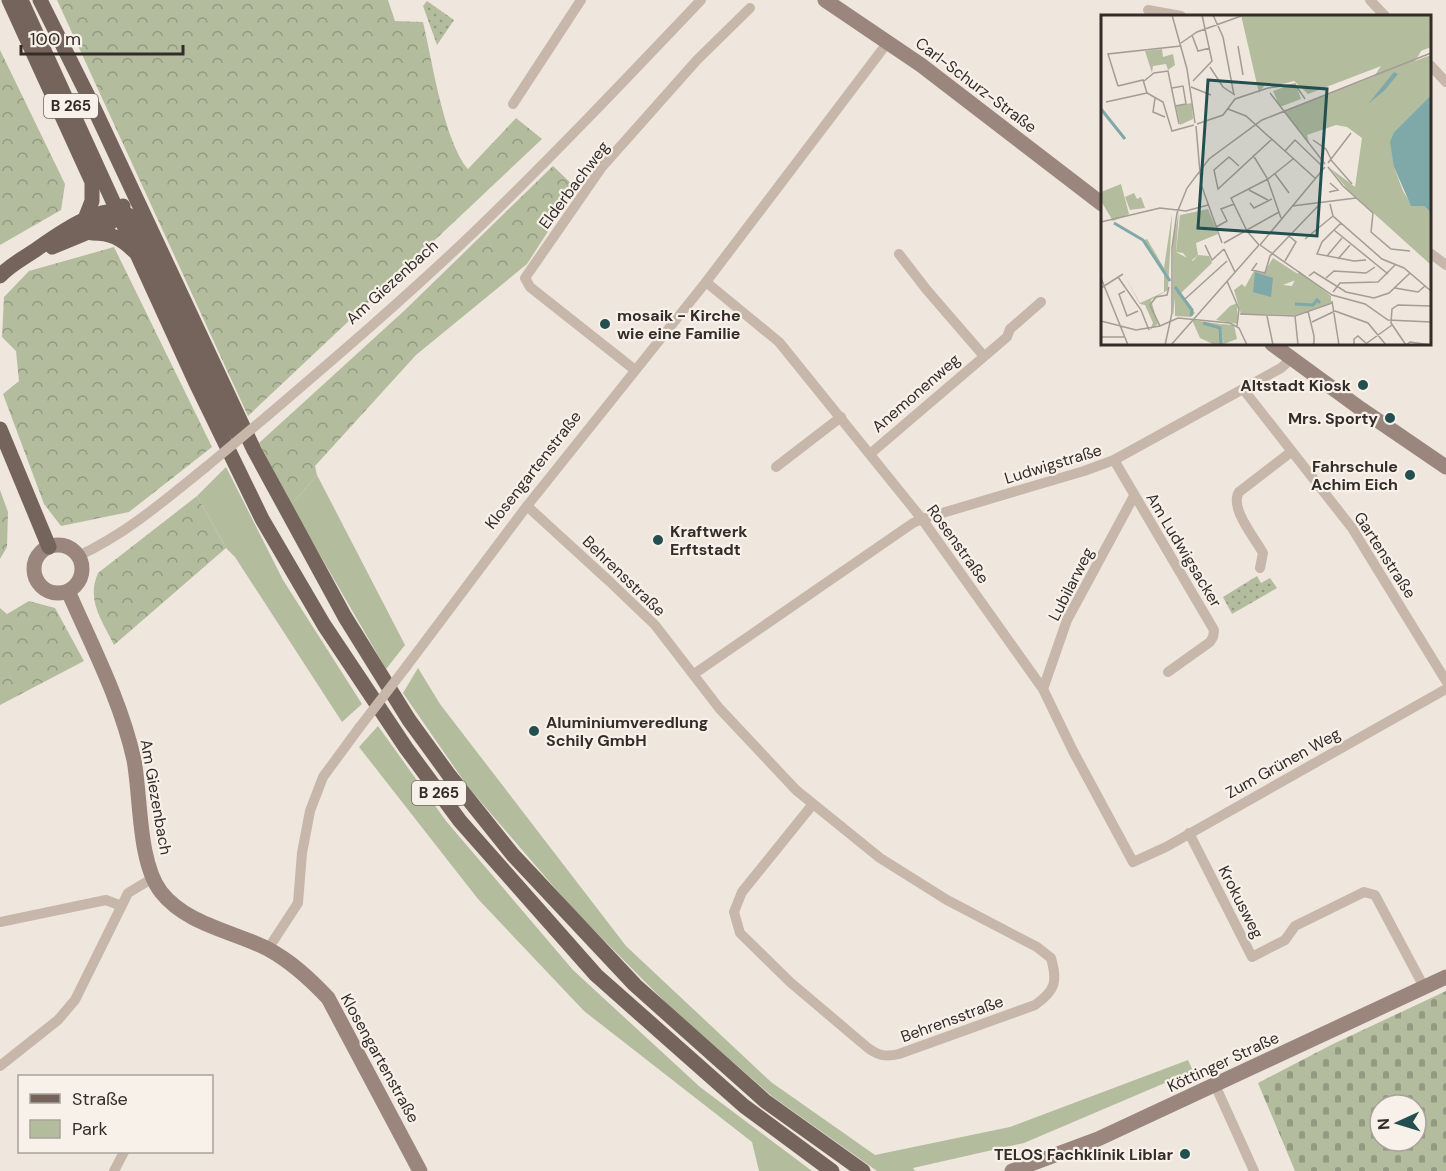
<svg xmlns="http://www.w3.org/2000/svg" width="1446" height="1171" font-family="'DM Sans',sans-serif">
	<style>
		.green { fill: #b3bd9e }
		.forest { fill: url(#forest-crowns) }
		.cemetery { fill: url(#cemetery-stones); fill-rule: evenodd }
		.park { fill: url(#park-dots) }
		.lines { fill: none; stroke-linecap: round; stroke-linejoin: round }
		.street { stroke: #c6b7aa; stroke-width: 10 }
		.secondary { stroke: #9a867c; stroke-width: 15 }
		.primary { stroke: #75645b; stroke-width: 15 }
		.street-bridge { stroke: #c6b7aa; stroke-width: 10 }
		.poi-dot { fill: #234f51; stroke: #f7f1e9; stroke-width: 2 }
		.labels { text-anchor: middle; dominant-baseline: central; stroke-width: 4.5; stroke-linejoin: round; paint-order: stroke }
		.shield { fill: #f7f1e9; stroke: #6e6763; stroke-width: 1.5 }
		.shield-label { font-size: 15px; font-weight: bold; fill: #342c29 }
		.street-label { font-size: 16px; fill: #342c29; stroke: #f7f1e9 }
		.poi-label { font-size: 16px; font-weight: bold; fill: #342c29; stroke: #f7f1e9; text-anchor: end }
		.inset-river { fill: none; stroke: #7fa8a9; stroke-width: 3 }
		.inset-road { fill: none; stroke: #a49c95; stroke-width: 1.5 }
		.view { fill: #234f51; fill-opacity: 0.15; stroke: #234f51; stroke-width: 3 }
		.inset-edge { fill: none; stroke: #342c29; stroke-width: 3 }
	</style>
	<defs>
		<pattern id="forest-crowns" width="20" height="18" patternUnits="userSpaceOnUse" patternTransform="scale(1.5)"><rect width="20" height="18" fill="#b3bd9e"/><path d="M2 6a3 3 0 1 1 6 0M12 15a3 3 0 1 1 6 0" fill="none" stroke="#929a81"/></pattern>
		<pattern id="cemetery-stones" width="16" height="16" patternUnits="userSpaceOnUse" patternTransform="scale(1.5)"><rect width="16" height="16" fill="#b3bd9e"/><path d="M2 7V4a2 2 0 0 1 4 0v3zM10 15v-3a2 2 0 0 1 4 0v3z" fill="#929a81"/></pattern>
		<pattern id="park-dots" width="8" height="8" patternUnits="userSpaceOnUse" patternTransform="scale(1.5)"><rect width="8" height="8" fill="#b3bd9e"/><path d="M2 2h.1M6 6h.1" fill="none" stroke="#929a81" stroke-width="1.8" stroke-linecap="round"/></pattern>
	</defs>
	<rect width="100%" height="100%" fill="#efe6dd"/>
	<g class="green">
		<polygon points="226,467 283,580 362,704 342,722 235,557 226,548 197,496"/>
		<polygon points="317,475 405,645 386,669 291,505"/>
		<polygon points="418,668 440,704 626,946 771,1082 875,1155 1010,1127 1188,1060 1193,1071 1024,1143 913,1168 915,1171 877,1171 773,1097 672,1009 573,909 468,787 403,693"/>
		<polygon points="378,726 446,821 573,970 700,1087 812,1171 759,1171 752,1142 584,1011 478,899 359,747"/>
	</g>
	<g class="forest">
		<path d="M57 0H388L395 21 423 22C432 60 444 141 468 169L516 118 542 139 248 416Z"/>
		<polygon points="0,50 65,184 61,210 0,245"/>
		<polygon points="553,166 576,188 527,264 416,355 315,466 317,475 291,505 259,443 405,310"/>
		<polygon points="114,247 212,447 129,512 61,526 44,504 3,394 19,381 16,351 2,337 4,297 29,271"/>
		<polygon points="0,490 8,512 7,547 0,559"/>
		<path d="M197 496 226 548 114 645C102 620 86 601 98 573Z"/>
		<polygon points="29,601 55,608 84,661 0,705 0,608 7,614"/>
	</g>
	<path class="cemetery" d="M1446 991V1171H1295L1258 1083 1333 1044ZM1380 1105H1416V1141H1380Z"/>
	<g class="park">
		<polygon points="427,1 454,20 437,45 423,6"/>
		<polygon points="1257,576 1261,583 1270,578 1277,588 1232,614 1223,597"/>
	</g>
	<g class="lines">
		<g class="street">
			<polyline points="1370,0 1385,16"/>
			<polyline points="1148,10 1181,16"/>
			<polyline points="1430,65 1446,82"/>
			<polyline points="513,104 581,0"/>
			<polyline points="1430,253 1446,265"/>
			<polyline points="899,254 926,289 983,355"/>
			<polyline points="706,282 779,342 922,519 1043,689 1073,751 1133,862 1166,847 1446,689"/>
			<polyline points="635,370 530,287 525,278 602,167 697,60 750,8"/>
			<polyline points="1243,389 1352,528 1446,681"/>
			<path d="M266 417C336 357 405 298 471 235 550 159 626 79 701 0"/>
			<polyline points="870,454 1007,337 1010,329 1041,302"/>
			<polyline points="1114,460 1214,630 1213,637 1210,642 1168,672"/>
			<polyline points="776,467 841,417"/>
			<path d="M527 506 609 581 655 625 719 708 796 790 880 858 947 900 1037 947 1051 958C1058 982 1055 991 1035 1005L899 1054C886 1057 879 1056 868 1048L790 982 740 933 734 912 742 892 813 804"/>
			<path d="M78 556C126 534 165 500 206 467"/>
			<path d="M1260 568 1263 553C1255 538 1229 508 1239 492L1291 452"/>
			<polyline points="406,667 527,506 706,282 888,42"/>
			<polyline points="694,674 913,523 922,519 1084,471 1114,460 1281,368 1291,359"/>
			<polyline points="1043,689 1067,620 1134,496"/>
			<polyline points="1189,833 1252,957 1285,940 1295,926 1364,892 1375,895 1424,987"/>
			<polyline points="0,922 106,900 121,906"/>
			<polyline points="268,949 298,903 302,853 310,811 323,777 359,728"/>
			<polyline points="0,1066 58,1020 75,1000 128,893 153,878"/>
			<polyline points="1215,1085 1254,1171"/>
			<polyline points="114,1171 124,1152"/>
		</g>
		<g class="secondary">
			<polyline points="825,0 921,65 1102,204"/>
			<polyline points="1272,344 1361,409 1446,467"/>
			<circle cx="58" cy="569" r="24"/>
			<path d="M68 591C92 646 121 701 134 760 141 798 138 862 161 892 187 925 233 931 268 949 292 962 310 979 328 998L420 1171"/>
			<polyline points="1012,1171 1098,1139 1446,977"/>
		</g>
		<g class="primary">
			<polyline points="9,0 92,182 92,201 85,219"/>
			<polyline points="21,0 195,381 262,519 324,625 406,748 460,821 596,975 744,1106 832,1171"/>
			<polyline points="40,0 92,104 254,450 345,617 409,720 449,775 513,855 635,985 765,1101 863,1171"/>
			<path d="M92 233C111 233 121 238 134 251"/>
			<polyline points="52,247 110,223 116,218 123,206"/>
			<path d="M0 276C10 265 22 259 34 251 54 237 114 191 135 222L218 402 238 435"/>
			<polyline points="0,429 49,547"/>
		</g>
		<g class="street-bridge">
			<polyline points="206,467 266,417"/>
			<polyline points="359,728 406,667"/>
		</g>
	</g>
	<g class="poi-dot">
		<circle cx="605" cy="324" r="6"/>
		<circle cx="1363" cy="385" r="6"/>
		<circle cx="1390" cy="418" r="6"/>
		<circle cx="1410" cy="475" r="6"/>
		<circle cx="658" cy="540" r="6"/>
		<circle cx="534" cy="731" r="6"/>
		<circle cx="1185" cy="1154" r="6"/>
	</g>
	<g class="labels">
		<g class="shield">
			<rect x="44" y="94" width="54" height="24" rx="4.5"/>
			<rect x="412" y="781" width="54" height="24" rx="4.5"/>
		</g>
		<g class="shield-label">
			<text x="71" y="106">B 265</text>
			<text x="439" y="793">B 265</text>
		</g>
		<g class="street-label">
			<text transform="translate(976 85) rotate(37)">Carl-Schurz-Straße</text>
			<text transform="translate(574 185) rotate(-53)">Elderbachweg</text>
			<text transform="translate(392 282) rotate(-42)">Am Giezenbach</text>
			<text transform="translate(916 393) rotate(-41)">Anemonenweg</text>
			<text transform="translate(1053 464) rotate(-17)">Ludwigstraße</text>
			<text transform="translate(533 470) rotate(-52)">Klosengartenstraße</text>
			<text transform="translate(958 544) rotate(54)">Rosenstraße</text>
			<text transform="translate(1184 550) rotate(59)">Am Ludwigsacker</text>
			<text transform="translate(1385 555) rotate(57)">Gartenstraße</text>
			<text transform="translate(624 576) rotate(44)">Behrensstraße</text>
			<text transform="translate(1071 584) rotate(-63)">Lubilarweg</text>
			<text transform="translate(1283 763) rotate(-29)">Zum Grünen Weg</text>
			<text transform="translate(156 797) rotate(80)">Am Giezenbach</text>
			<text transform="translate(1241 902) rotate(63)">Krokusweg</text>
			<text transform="translate(952 1019) rotate(-20)">Behrensstraße</text>
			<text transform="translate(380 1058) rotate(61)">Klosengartenstraße</text>
			<text transform="translate(1223 1062) rotate(-25)">Köttinger Straße</text>
		</g>
		<g class="poi-label">
			<text x="617" y="315" text-anchor="start">mosaik - Kirche<tspan x="617" dy="18">wie eine Familie</tspan></text>
			<text x="1351" y="385">Altstadt Kiosk</text>
			<text x="1378" y="418">Mrs. Sporty</text>
			<text x="1398" y="466">Fahrschule<tspan x="1398" dy="18">Achim Eich</tspan></text>
			<text x="670" y="531" text-anchor="start">Kraftwerk<tspan x="670" dy="18">Erftstadt</tspan></text>
			<text x="546" y="722" text-anchor="start">Aluminiumveredlung<tspan x="546" dy="18">Schily GmbH</tspan></text>
			<text x="1173" y="1154">TELOS Fachklinik Liblar</text>
		</g>
	</g>
	<g transform="translate(1101 15)">
		<rect width="330" height="330" fill="#efe6dd"/>
		<path d="M20 169 28 199 12 206 0 186V177ZM33 178 36 184 40 182 44 193 29 195 24 182ZM78 196 75 237 92 246 97 240 108 241 111 248 79 279 75 273 72 302V226ZM71 199 67 275 50 285 57 309 49 315 52 308 44 290 39 289 22 258 39 288 63 277V259L42 226 46 224 63 253ZM172 243 197 259 195 265 147 283ZM119 309 133 310 136 324 123 329Z" fill="#b3bd9e"/>
		<path d="M140 0H330V32L207 79 193 66 174 71 165 68 158 78ZM330 40V80L293 117V152L302 176 311 191H323L330 198V250L248 176 229 153 254 172 261 123 246 112 235 110 206 120 208 128 182 96ZM186 71 196 72 200 84 179 92 172 76ZM91 88 92 104 79 110 75 91Z" fill="#b3bd9e"/>
		<path d="M107 194 117 219 95 228 97 240 89 247 82 238 75 237 79 200Z" fill="#b3bd9e"/>
		<path d="M320 7 329 13 330 20 295 77 240 103 250 87 265 74 293 31H305L318 16ZM61 34 62 42 72 39 74 50 67 55 65 49 52 51 51 58 44 36ZM153 256 172 261 174 269 191 271 198 256 230 281V288L195 300 140 299 133 275 141 269 144 272ZM74 272 94 298 90 302 74 301ZM136 288 137 309 115 305 129 291ZM91 305 119 309 123 329 114 330 99 323Z" fill="#b3bd9e"/>
		<path d="M293 57 297 59 284 75 267 89ZM330 80V198L323 191H310L293 152 289 127 293 117ZM154 257 172 263 170 282 152 277Z" fill="#7fa8a9"/>
		<path class="inset-river" d="M0 94 24 124M13 208 42 225 69 266M74 272 91 295 90 301M194 289 212 290 216 285 219 288M102 308 119 313 120 330"/>
		<path class="inset-road" d="M71 0 86 54 94 108M112 0 122 22 133 80M91 20 97 36 109 33M80 28 96 17 140 1M137 31 142 60M109 52 122 72 134 80M43 66 53 58 67 56 78 109M92 66 111 46 101 0M17 71 7 39 80 31M17 71 42 65 46 78M90 72 110 80M71 73 82 71 85 89 74 91M46 78 62 87 71 116 93 110M169 78 224 149M54 83 52 97 64 102M5 87 46 78M127 94 145 101 215 164M96 109 122 100 134 84 167 73 194 69 204 84M95 111 100 169 121 228M212 125 225 134 230 144M184 136 194 125 220 150M152 140 166 163 180 203M230 145 251 169M227 148 250 118M138 151 128 142 113 155 117 174 171 124M227 152 242 171 272 198 270 217 290 234 309 236M174 159 188 178M148 175 167 185M228 177 237 175 229 168M149 188 153 193 171 184M229 189 232 201 281 244 303 253 330 276M191 191 255 183M0 207 59 193 85 196 107 190M240 208 221 227 216 239 253 246 265 245M115 212 126 206 120 194 133 189M233 215 287 259M204 224 232 201M123 228 178 197M104 230 111 245 123 234M158 230 146 216 130 183 167 164 192 144M159 230 231 280 264 289 287 305 330 307M159 230 224 152M123 234 134 257M226 241 241 223M237 244 249 230M184 246 195 227 188 221M156 248 151 255 164 258 169 241 217 191M208 261 213 257 245 277 273 283 288 278 309 258M17 262 40 295 48 315M0 263 27 330M225 263 233 256 265 258 274 252M126 266 138 294 136 311M68 272 66 280 55 282 49 290 59 311 77 303 129 308 138 313 146 330M0 273 22 259M294 273 317 277 324 271M24 276 18 279 26 301 37 296M232 277 239 268 277 267 294 250M84 284 126 246M231 286 238 330M207 296 213 321V329L209 330M234 296 267 308 285 330M139 299 194 301 231 288M166 301 172 330M194 301 197 330M0 306 35 315 59 311M211 307 234 296M0 322H23M266 328 291 310M64 330 71 298V233L76 198 86 173 108 144 161 105 330 38M70 330 158 230M253 330V324L257 321 267 330M305 330 290 308 291 294 297 290 330 291M305 330 309 327 330 330"/>
		<path class="view" d="M107 65 226 74 216 221 97 213Z"/>
		<rect width="330" height="330" class="inset-edge"/>
	</g>
	<rect x="18" y="1075" width="195" height="78" fill="#f7f1e9" stroke="#a9a29c" stroke-width="1.5"/>
	<rect x="30" y="1094" width="30" height="9" fill="#75645b" stroke="#a9a29c" stroke-width="1.5"/>
	<text x="72" y="1105" font-size="18" fill="#342c29">Straße</text>
	<rect x="30" y="1120" width="30" height="18" fill="#b3bd9e" stroke="#a9a29c" stroke-width="1.5"/>
	<text x="72" y="1135" font-size="18" fill="#342c29">Park</text>
	<g transform="translate(1398 1123) rotate(266)"><circle r="28" fill="#f7f1e9" stroke="#a9a29c" stroke-width="1.5"/>
	<path d="M0-4.5L10 22L0 15L-10 22Z" fill="#234f51"/>
	<text y="-9" font-size="16" font-weight="bold" text-anchor="middle" fill="#342c29">N</text>
	</g>
	<path d="M21 45v9h162v-9" fill="none" stroke="#342c29" stroke-width="3"/>
	<text x="30" y="45" font-size="18" fill="#342c29" stroke="#f7f1e9" stroke-width="4.5" paint-order="stroke">100 m</text>
</svg>
